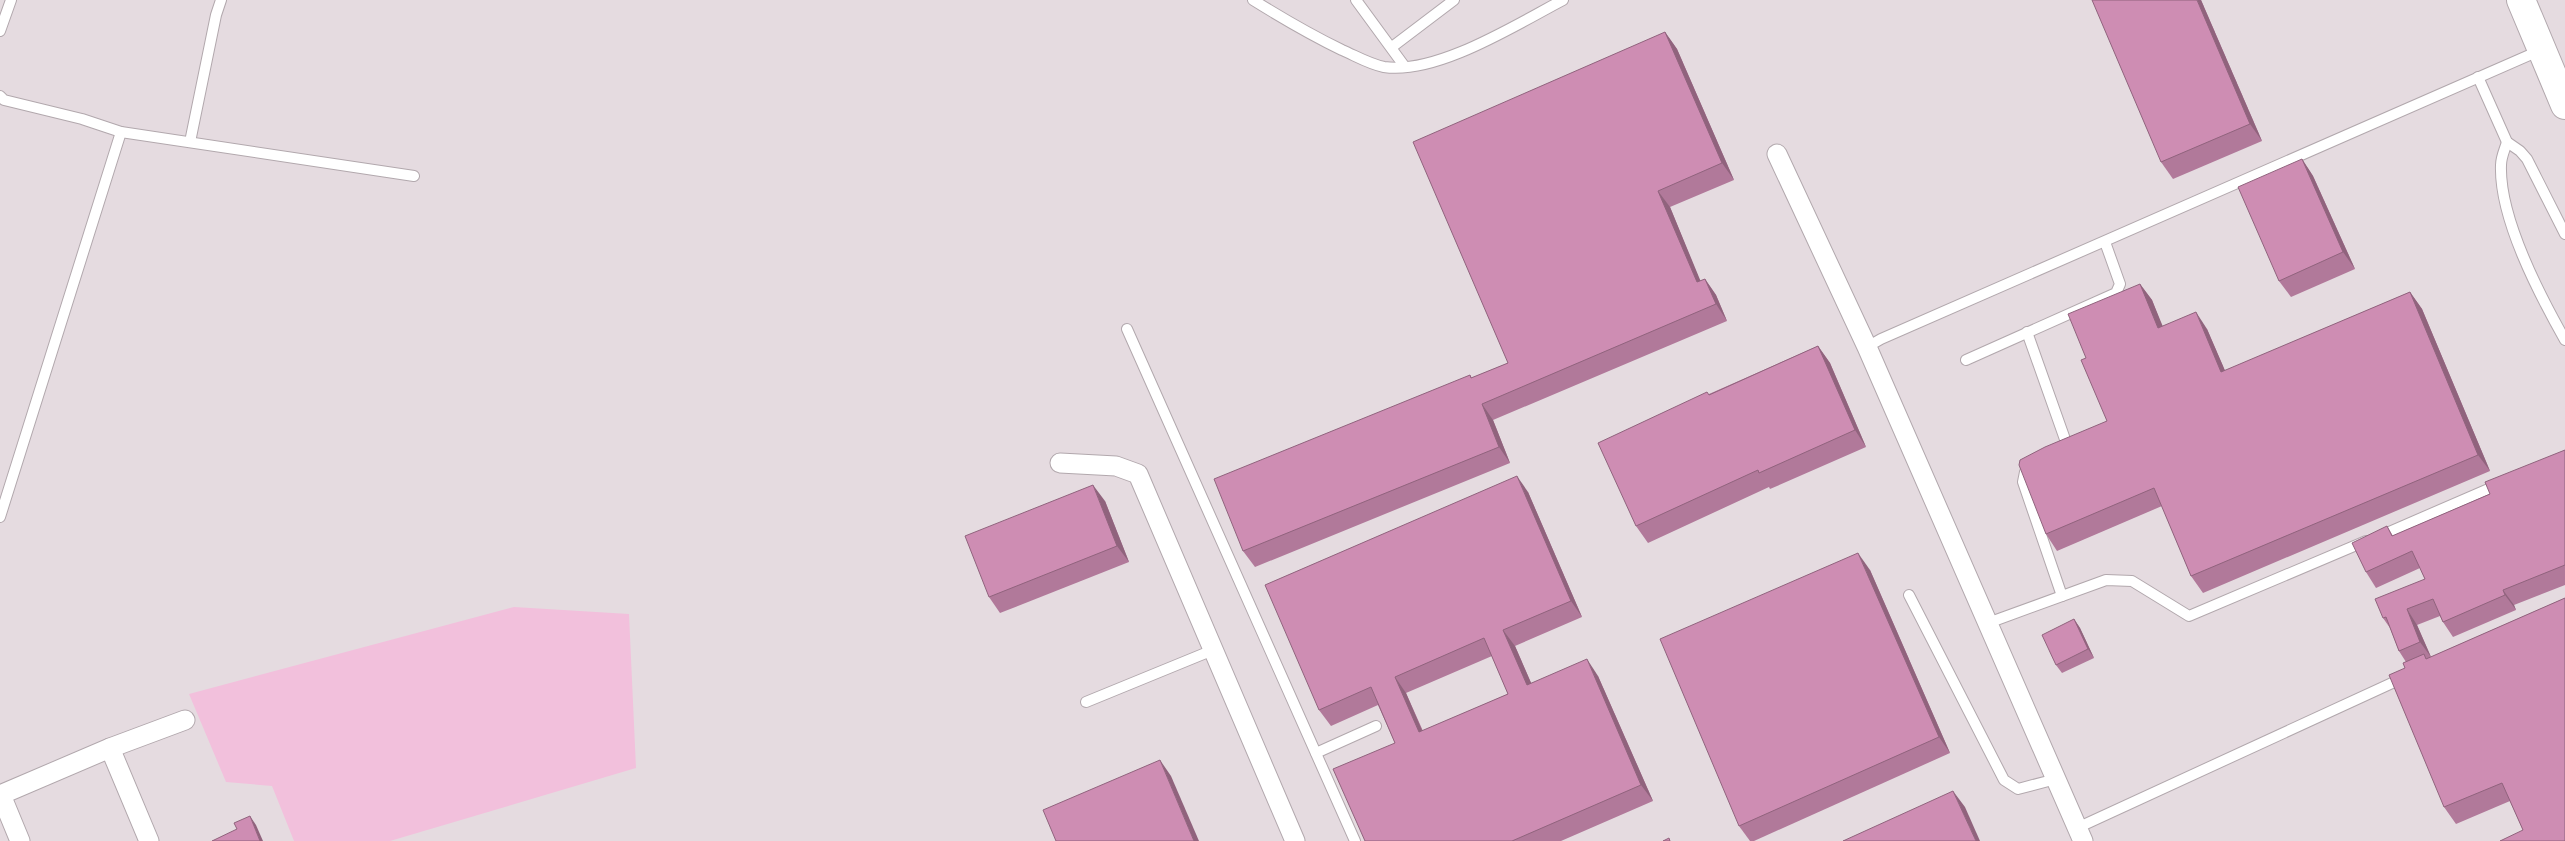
<svg xmlns="http://www.w3.org/2000/svg" width="2565" height="841" font-family="'Roboto Serif',serif">
	<style>
		.green { fill: #f2c0dc }
		.lines { fill: none; stroke-linecap: round; stroke-linejoin: round }
		.lane-casing { stroke: #b2a8ad; stroke-width: 12 }
		.street-casing { stroke: #b2a8ad; stroke-width: 21 }
		.secondary-casing { stroke: #b2a8ad; stroke-width: 30 }
		.lane { stroke: #fff; stroke-width: 10 }
		.street { stroke: #fff; stroke-width: 19 }
		.secondary { stroke: #fff; stroke-width: 28 }
		.wall { fill: #b1799a; fill-rule: evenodd }
		.shaded-wall { fill: #90637d }
		.building { fill: #ce8db3; stroke: #90637d; fill-rule: evenodd }
	</style>
	<rect width="100%" height="100%" fill="#e5dbe0"/>
	<polygon class="green" points="514,607 629,614 636,768 390,841 294,841 272,786 226,782 189,694"/>
	<g class="lines">
		<g class="lane-casing">
			<g id="lane">
				<path d="M1253 0C1282 18 1311 35 1342 50 1356 56 1369 64 1384 67 1437 75 1517 24 1563 0"/>
				<polyline points="1356,0 1405,67"/>
				<polyline points="0,31 11,0"/>
				<polyline points="1392,47 1454,0"/>
				<polyline points="2478,77 2507,142 2520,151 2527,159 2565,234"/>
				<polyline points="0,96 4,100 82,119 121,132 414,176"/>
				<polyline points="190,142 216,15 221,0"/>
				<path d="M2507 142C2505 149 2501 157 2501 165 2499 218 2539 294 2565 340"/>
				<polyline points="1127,329 1355,841"/>
				<polyline points="2027,332 2067,445 2064,451"/>
				<polyline points="1867,347 1881,339 2541,50"/>
				<polyline points="1966,360 2116,293 2120,284 2105,242"/>
				<polyline points="2031,468 2025,472 2023,482 2062,596"/>
				<polyline points="0,517 121,132"/>
				<polyline points="2380,536 2500,484"/>
				<polyline points="1909,595 2004,780 2018,789 2056,779"/>
				<polyline points="1988,623 2106,580 2132,581 2189,616 2366,541"/>
				<polyline points="1086,702 1213,650"/>
				<polyline points="1316,753 1376,726"/>
				<polyline points="2077,828 2403,678"/>
			</g>
		</g>
		<g class="street-casing">
			<g id="street">
				<polyline points="1777,154 1867,347 2083,841"/>
				<polyline points="1060,463 1116,466 1138,474 1295,841"/>
				<polyline points="110,748 149,841"/>
				<polyline points="0,795 110,748 185,720"/>
				<polyline points="1,795 20,841"/>
			</g>
		</g>
		<g class="secondary-casing">
			<polyline id="secondary" points="2521,0 2565,105"/>
		</g>
		<use href="#lane" class="lane"/>
		<use href="#street" class="street"/>
		<use href="#secondary" class="secondary"/>
	</g>
	<g class="wall">
		<polygon points="2201,0 2262,141 2173,179 2161,162"/>
		<polygon points="1665,32 1677,49 1734,180 1670,207 1700,281 1705,279 1716,295 1727,321 1493,420 1510,463 1255,567 1243,551 1470,375 1472,378 1508,363"/>
		<polygon points="2302,159 2313,176 2355,269 2291,297 2279,281"/>
		<polygon points="2140,284 2152,300 2162,326 2207,329 2225,371 2410,292 2422,309 2490,471 2203,593 2191,576 2162,506 2057,551 2046,534 2107,421 2086,358"/>
		<polygon points="1818,346 1830,363 1866,447 1770,489 1769,487 1648,543 1636,526 1709,394"/>
		<polygon points="2565,450 2565,585 2514,605 2516,610 2453,637 2443,622 2440,616 2417,625 2431,657 2565,598 2523,830 2510,801 2456,824 2444,807 2405,668 2406,662 2399,651 2390,628 2383,618 2425,579 2420,568 2376,588 2366,572 2387,526 2393,536 2490,494"/>
		<path d="M1528 492 1582 617 1515 646 1531 683 1598 676 1653 801 1561 841H1365L1395 743 1378 705 1331 726 1319 710ZM1492 656 1508 694 1423 731 1406 693Z"/>
		<polygon points="1105,501 1129,562 1000,613 989,597"/>
		<polygon points="1870,570 1950,753 1754,841 1750,841 1739,826"/>
		<polygon points="2074,619 2080,628 2094,658 2062,673 2056,665"/>
	</g>
	<g class="shaded-wall">
		<polygon points="2197,0 2201,0 2262,141 2250,124"/>
		<polygon points="1665,32 1677,49 1734,180 1722,163"/>
		<polygon points="2302,159 2313,176 2355,269 2343,252"/>
		<polygon points="1658,191 1670,207 1708,299 1697,282"/>
		<polygon points="1705,279 1716,295 1727,321 1716,304"/>
		<polygon points="2140,284 2152,300 2170,344 2158,328"/>
		<polygon points="2410,292 2422,309 2490,471 2478,455"/>
		<polygon points="2196,312 2207,329 2233,389 2221,372"/>
		<polygon points="1818,346 1830,363 1866,447 1855,430"/>
		<polygon points="1482,404 1493,420 1510,463 1499,447"/>
		<polygon points="1517,476 1528,492 1582,617 1571,601"/>
		<polygon points="1093,485 1105,501 1129,562 1117,546"/>
		<polygon points="1858,553 1870,570 1950,753 1939,737"/>
		<polygon points="2503,590 2514,605 2516,610 2505,595"/>
		<polygon points="2407,609 2417,625 2431,657 2420,642"/>
		<polygon points="2074,619 2080,628 2094,658 2088,649"/>
		<polygon points="1503,630 1515,646 1539,701 1527,685"/>
		<polygon points="1587,659 1598,676 1653,801 1641,785"/>
		<polygon points="1395,677 1406,693 1430,749 1419,732"/>
		<polygon points="1160,760 1171,776 1199,841 1194,841"/>
		<polygon points="1953,791 1965,807 1980,841 1976,841"/>
		<polygon points="250,816 256,825 263,841 260,841"/>
	</g>
	<g class="building">
		<polygon points="2092,0 2197,0 2250,124 2161,162"/>
		<polygon points="1665,32 1722,163 1658,191 1697,282 1705,279 1716,304 1482,404 1499,447 1243,551 1214,479 1470,375 1471,378 1508,363 1413,142"/>
		<polygon points="2302,159 2343,252 2279,281 2238,187"/>
		<polygon points="2140,284 2158,328 2196,312 2221,372 2410,292 2478,455 2191,576 2154,488 2046,534 2019,465 2020,460 2045,447 2107,421 2081,360 2086,358 2068,314"/>
		<polygon points="1818,346 1855,430 1759,473 1758,470 1636,526 1598,443 1707,392 1709,395"/>
		<polygon points="2565,450 2565,565 2503,590 2505,595 2443,622 2433,599 2407,609 2420,642 2399,651 2386,617 2383,618 2375,599 2425,579 2412,551 2366,572 2352,543 2387,526 2392,536 2490,494 2485,482"/>
		<path d="M1517 476 1571 601 1503 630 1527 685 1587 659 1641 785 1512 841H1365L1333 769 1395 743 1371 687 1319 710 1265 585ZM1484 638 1508 694 1419 732 1395 677Z"/>
		<polygon points="1093,485 1117,546 989,597 965,536"/>
		<polygon points="1858,553 1939,737 1739,826 1660,639"/>
		<polygon points="2565,598 2565,841 2500,841 2523,830 2502,783 2444,807 2389,675 2405,668 2403,663 2424,654 2426,659"/>
		<polygon points="2074,619 2088,649 2056,665 2042,635"/>
		<polygon points="1160,760 1194,841 1056,841 1043,810"/>
		<polygon points="1953,791 1976,841 1843,841"/>
		<polygon points="250,816 260,841 212,841 237,829 234,823"/>
		<polygon points="1669,838 1670,841 1663,841"/>
	</g>
</svg>
